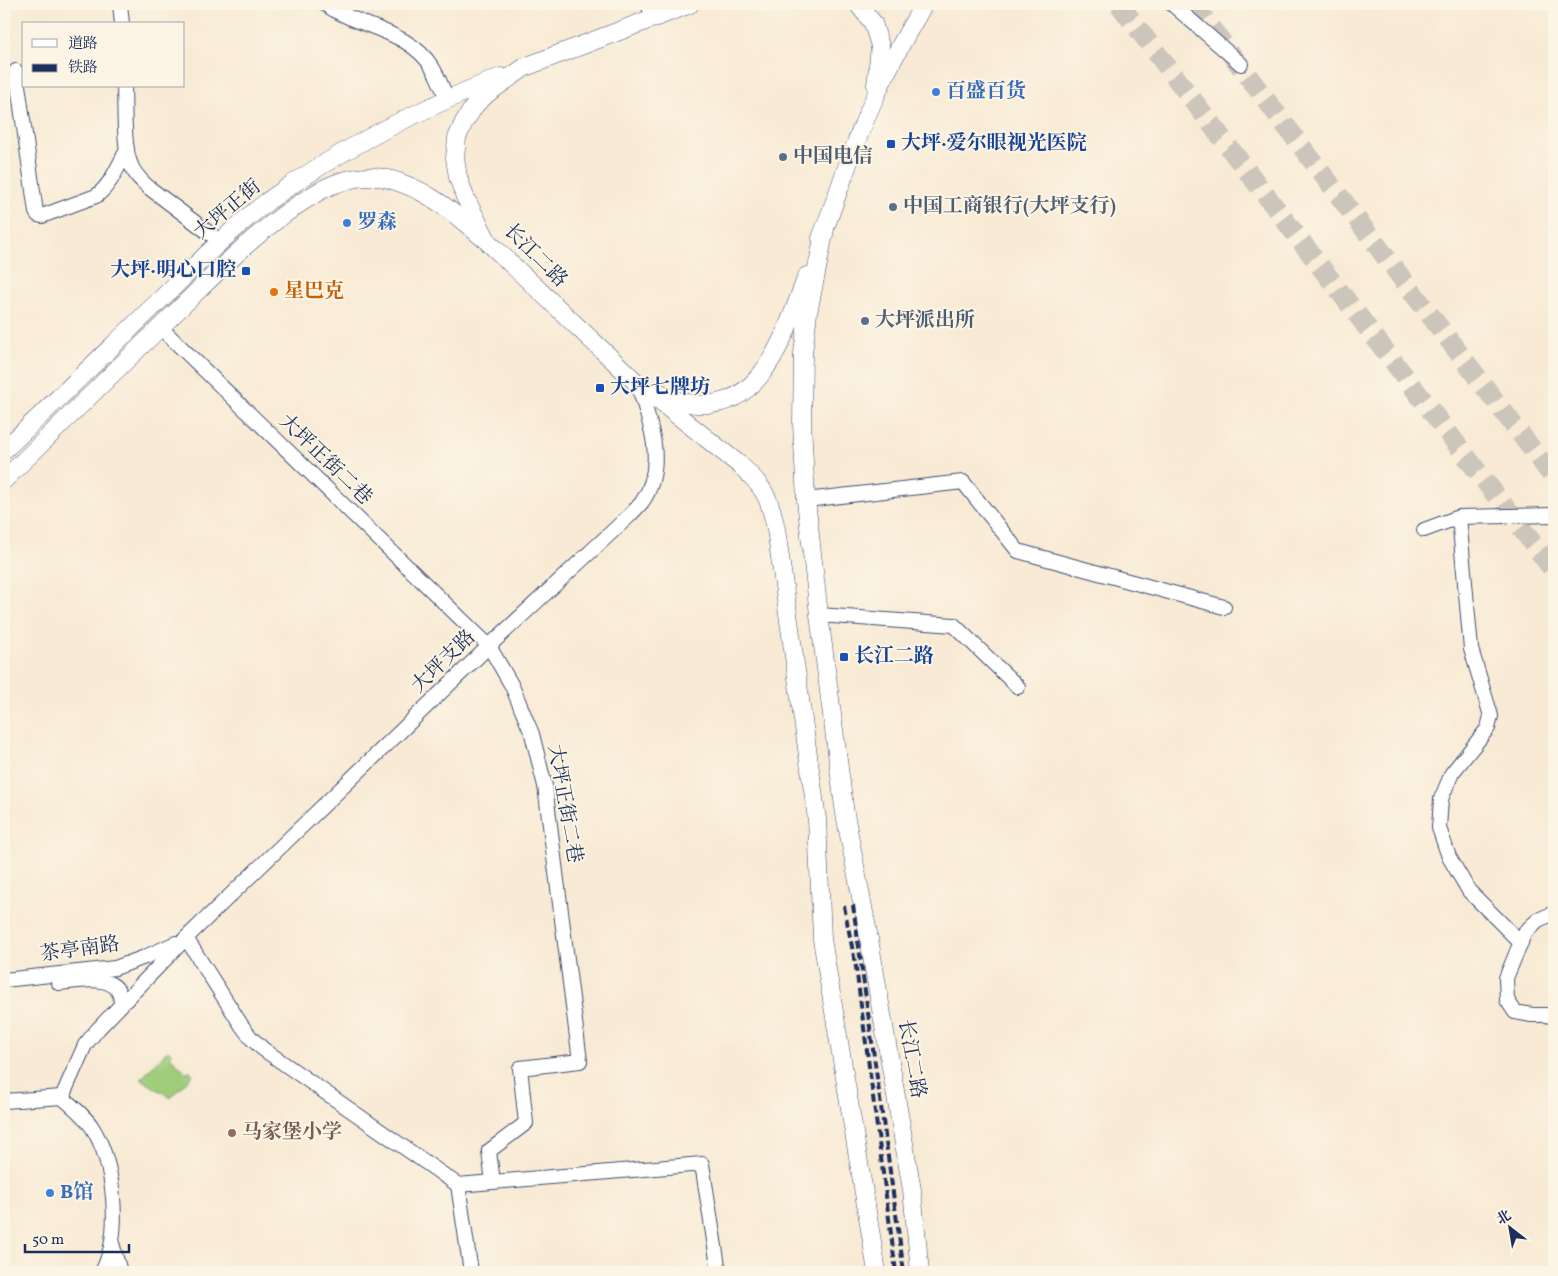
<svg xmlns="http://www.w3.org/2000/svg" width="1558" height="1276" font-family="Vollkorn,'Noto Serif SC',serif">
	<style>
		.green { fill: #9fcd7a; stroke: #5d7e6c }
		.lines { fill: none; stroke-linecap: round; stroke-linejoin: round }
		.highway-tunnel { stroke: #ccc5bc; stroke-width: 20; stroke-dasharray: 20 10; stroke-linecap: butt }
		.minor-casing { stroke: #3c4b70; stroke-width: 16 }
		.major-casing { stroke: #3c4b70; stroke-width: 19 }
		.minor { stroke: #fff; stroke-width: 14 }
		.major { stroke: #fff; stroke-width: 18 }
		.rail { stroke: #1b2f5e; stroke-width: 4; stroke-dasharray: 8 4; stroke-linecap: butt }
		.shop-dot { fill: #3f7fe0; stroke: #fcf5e5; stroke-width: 2 }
		.transit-dot { fill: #1a4fb4; stroke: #fcf5e5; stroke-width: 2 }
		.service-dot { fill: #5c6f8a; stroke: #fcf5e5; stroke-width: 2 }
		.food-dot { fill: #e8710a; stroke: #fcf5e5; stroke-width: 2 }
		.education-dot { fill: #8d6e63; stroke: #fcf5e5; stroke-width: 2 }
		.labels { text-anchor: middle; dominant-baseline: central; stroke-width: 4; stroke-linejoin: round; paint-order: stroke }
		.shop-label { font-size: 20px; font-weight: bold; fill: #366cbe; stroke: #fcf5e5; text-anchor: start }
		.transit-label { font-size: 20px; font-weight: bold; fill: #164399; stroke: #fcf5e5; text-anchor: start }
		.service-label { font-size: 20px; font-weight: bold; fill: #4e5e75; stroke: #fcf5e5; text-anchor: start }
		.street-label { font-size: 20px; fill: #1b2f5e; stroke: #fcf5e5 }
		.food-label { font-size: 20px; font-weight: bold; fill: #c56008; stroke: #fcf5e5; text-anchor: start }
		.education-label { font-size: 20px; font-weight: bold; fill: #785e54; stroke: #fcf5e5; text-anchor: start }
	</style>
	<rect width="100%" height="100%" fill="#fcf5e5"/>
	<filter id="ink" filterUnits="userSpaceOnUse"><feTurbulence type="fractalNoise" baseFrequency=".02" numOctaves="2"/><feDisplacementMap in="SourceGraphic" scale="10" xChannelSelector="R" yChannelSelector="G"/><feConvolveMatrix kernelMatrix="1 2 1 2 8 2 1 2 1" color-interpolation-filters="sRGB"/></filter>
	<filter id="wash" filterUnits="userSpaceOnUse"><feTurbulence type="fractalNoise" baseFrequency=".0096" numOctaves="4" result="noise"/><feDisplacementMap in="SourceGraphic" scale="20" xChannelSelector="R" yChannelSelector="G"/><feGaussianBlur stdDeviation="1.12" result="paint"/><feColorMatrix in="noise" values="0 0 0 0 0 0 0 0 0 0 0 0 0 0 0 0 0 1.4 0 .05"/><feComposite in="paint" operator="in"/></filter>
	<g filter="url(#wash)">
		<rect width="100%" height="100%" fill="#f8ead4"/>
		<polygon class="green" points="168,1050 172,1054 170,1057 187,1073 189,1070 193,1074 171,1098 141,1079"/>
	</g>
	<g filter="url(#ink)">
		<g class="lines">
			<g class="highway-tunnel">
				<polyline points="1119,4 1554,571"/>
				<polyline points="1193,4 1554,478"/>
			</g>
			<g class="minor-casing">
				<g id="minor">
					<polyline points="120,4 122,24"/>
					<path d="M325 4C358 28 408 29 432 67 438 76 442 88 447 98"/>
					<polyline points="648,4 653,18"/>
					<polyline points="1172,4 1241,64"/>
					<path d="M16 71 36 212 38 215 42 216 96 196C111 185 118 166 127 150"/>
					<path d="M124 86C125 107 123 148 131 165 134 174 141 180 148 187L221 242"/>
					<polyline points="160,327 489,646 512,686 532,734 545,786 580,1061 520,1068 526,1123 489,1151 493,1182"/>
					<polyline points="806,500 963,482 1018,551 1224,607"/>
					<polyline points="1459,517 1471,649 1491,716 1488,728 1452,773 1441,799 1439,828 1449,857 1469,891 1521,943"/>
					<polyline points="1424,530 1459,517 1554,515"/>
					<polyline points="819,615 954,625 1018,687"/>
					<polyline points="1554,913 1538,920 1525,932 1506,978 1507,1000 1515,1012 1532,1015 1546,1015 1554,1017"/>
					<polyline points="186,938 242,1026 251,1038 263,1049 458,1185 702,1164 719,1272"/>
					<polyline points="4,980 115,968 145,957 176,943"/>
					<path d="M59 983C81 981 122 971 121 1005"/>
					<path d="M62 1097 85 1045 98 1029 121 1005 186 938 489 646 629 516C633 512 638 507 642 502 667 466 650 420 637 383"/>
					<path d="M4 1101 62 1097C72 1106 85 1116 92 1127 115 1164 122 1234 102 1272"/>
					<polyline points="458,1185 471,1272"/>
					<polyline points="112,1243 120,1272"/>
				</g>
			</g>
			<g class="major-casing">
				<g id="major">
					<path d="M690 4 525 67 488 93 475 105 464 122 457 138 455 158 458 177 465 197 488 242 637 383 741 466C764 487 770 498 776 529L817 819 822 939 877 1272"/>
					<polyline points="858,4 873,23 880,46 876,85"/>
					<polyline points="825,229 808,313 803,353 802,424 806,500 819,615 845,814 868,933 912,1190 920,1272"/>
					<path d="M821 238C840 190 854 141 876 95 890 63 907 33 924 4"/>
					<path d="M658 392C666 396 674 400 683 402 762 420 785 333 807 276"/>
					<path d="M4 450C57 400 109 349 162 298 196 265 230 230 268 201 340 149 419 109 501 77"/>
					<path d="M4 480C60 425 117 369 174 314 219 270 263 224 318 192 335 182 355 176 375 177 384 177 393 180 401 183 433 194 456 215 482 237"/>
				</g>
			</g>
			<use href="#minor" class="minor"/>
			<use href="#major" class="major"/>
			<g class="rail">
				<polyline points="853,905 904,1272"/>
				<polyline points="844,906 856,967 896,1272"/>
			</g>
		</g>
	</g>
	<g class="shop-dot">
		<circle cx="936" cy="92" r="5"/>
		<circle cx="347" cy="223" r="5"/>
		<circle cx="50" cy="1193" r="5"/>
	</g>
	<g class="transit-dot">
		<rect x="886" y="139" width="10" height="10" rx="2.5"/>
		<rect x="241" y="266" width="10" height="10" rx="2.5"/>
		<rect x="595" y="383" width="10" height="10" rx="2.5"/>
		<rect x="839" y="652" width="10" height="10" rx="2.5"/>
	</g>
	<g class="service-dot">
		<circle cx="783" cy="157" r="5"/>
		<circle cx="893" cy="207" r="5"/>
		<circle cx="865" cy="321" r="5"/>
	</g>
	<circle class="food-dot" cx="274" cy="292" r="5"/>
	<circle class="education-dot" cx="232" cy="1133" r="5"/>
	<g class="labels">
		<g class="shop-label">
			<text x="946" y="92">百盛百货</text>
			<text x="357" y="223">罗森</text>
			<text x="60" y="1193">B馆</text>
		</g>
		<g class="transit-label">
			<text x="901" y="144">大坪‧爱尔眼视光医院</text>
			<text x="236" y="271" text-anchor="end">大坪‧明心口腔</text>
			<text x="610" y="388">大坪七牌坊</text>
			<text x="854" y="657">长江二路</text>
		</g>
		<g class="service-label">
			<text x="793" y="157">中国电信</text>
			<text x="903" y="207">中国工商银行(大坪支行)</text>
			<text x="875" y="321">大坪派出所</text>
		</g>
		<g class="street-label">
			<text transform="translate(228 210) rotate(-40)">大坪正街</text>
			<text transform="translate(535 256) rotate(45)">长江二路</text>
			<text transform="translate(325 460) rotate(44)">大坪正街二巷</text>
			<text transform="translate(444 662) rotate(-44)">大坪支路</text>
			<text transform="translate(564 804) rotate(80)">大坪正街二巷</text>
			<text transform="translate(80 950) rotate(-8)">茶亭南路</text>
			<text transform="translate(911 1059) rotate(80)">长江二路</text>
		</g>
		<g class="food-label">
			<text x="284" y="292">星巴克</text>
		</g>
		<g class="education-label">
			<text x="242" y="1133">马家堡小学</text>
		</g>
	</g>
	<rect width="1558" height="1276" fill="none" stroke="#fcf5e5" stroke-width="20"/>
	<rect x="22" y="22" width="162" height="65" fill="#fcf5e5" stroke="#a2a6af"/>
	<rect x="32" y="39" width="25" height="8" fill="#ffffff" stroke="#a2a6af"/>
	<text x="68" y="48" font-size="15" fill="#1b2f5e">道路</text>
	<rect x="32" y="64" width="25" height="8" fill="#1b2f5e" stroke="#a2a6af"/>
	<text x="68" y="72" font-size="15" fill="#1b2f5e">铁路</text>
	<g transform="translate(1510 1228) rotate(329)" stroke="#fcf5e5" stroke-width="4" paint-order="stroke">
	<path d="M0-4L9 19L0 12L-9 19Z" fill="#1b2f5e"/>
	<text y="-8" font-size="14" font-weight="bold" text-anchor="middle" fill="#1b2f5e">北</text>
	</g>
	<path d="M25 1244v8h104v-8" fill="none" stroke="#1b2f5e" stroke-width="2.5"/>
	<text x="32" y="1244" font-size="15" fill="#1b2f5e" stroke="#fcf5e5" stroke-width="4" paint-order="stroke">50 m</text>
</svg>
